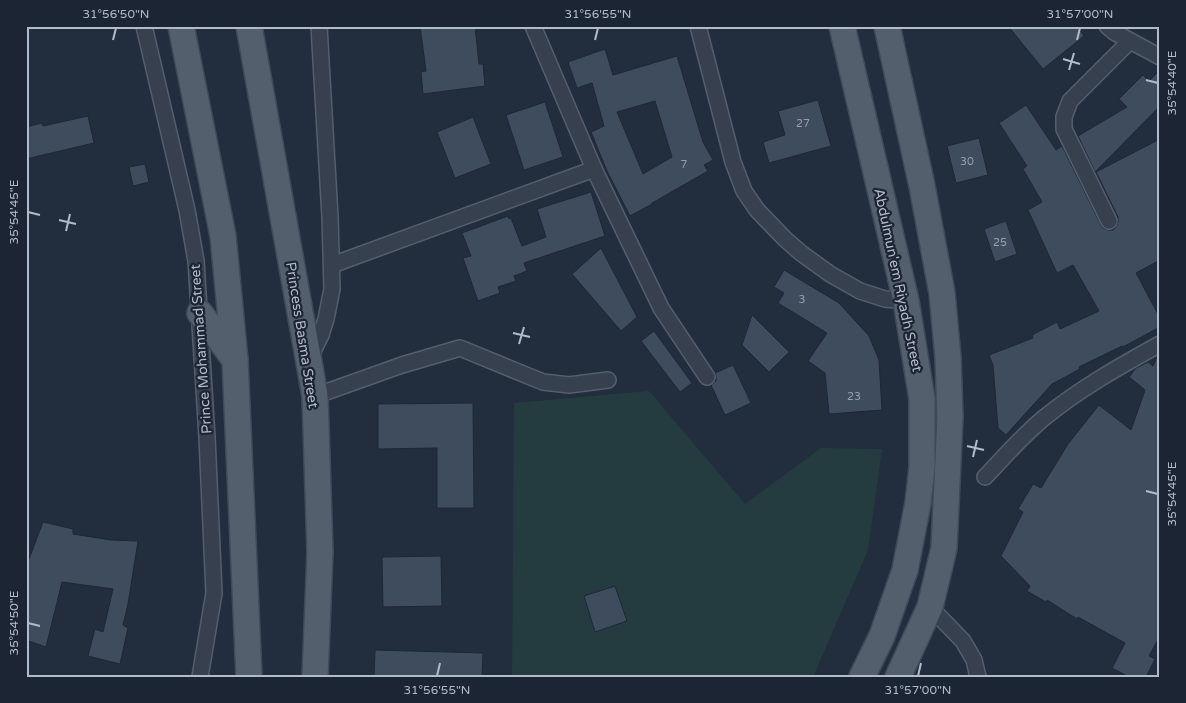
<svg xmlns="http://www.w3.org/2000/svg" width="1186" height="703" font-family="'Varela Round',sans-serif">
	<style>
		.green { fill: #243c3f }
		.building { fill: #3e4c5e; stroke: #1e2735; fill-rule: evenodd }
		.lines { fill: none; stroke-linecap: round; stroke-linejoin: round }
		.street-casing { stroke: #555e6c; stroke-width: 18 }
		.primary-casing { stroke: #404957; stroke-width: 28 }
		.street { stroke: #37404e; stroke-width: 15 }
		.primary { stroke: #545f6e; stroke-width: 25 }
		.ticks { fill: none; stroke: #b2bbc9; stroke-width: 2 }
		.labels { text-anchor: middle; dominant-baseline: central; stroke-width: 4.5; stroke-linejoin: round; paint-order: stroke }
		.number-label { font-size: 11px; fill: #959fae }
		.street-label { font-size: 14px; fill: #b2bbc9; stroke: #1c2533 }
		.neatline { fill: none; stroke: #b2bbc9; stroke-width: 2 }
		.ticks-label { font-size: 12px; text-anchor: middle; fill: #b2bbc9 }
	</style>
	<rect width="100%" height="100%" fill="#222e3e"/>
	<polygon class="green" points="649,391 745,504 821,448 882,449 868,550 813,677 512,677 514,403"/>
	<g class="building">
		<polygon points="420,26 475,26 479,64 483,64 485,86 423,94 421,72 426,71"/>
		<polygon points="1008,26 1077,26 1084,36 1043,69"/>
		<path d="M605 49 613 75 677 56 703 142 713 160 704 165 708 171 652 203V204L630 216 607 171 591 132 604 126 592 83 577 88 568 62ZM655 101 672 157 643 174 617 112Z"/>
		<polygon points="1160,70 1160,106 1095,172 1078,136 1127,107 1119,99 1143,75 1149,81"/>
		<polygon points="818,100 831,146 769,163 763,142 785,135 778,111"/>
		<polygon points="545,102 563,157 524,170 506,115"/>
		<polygon points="1026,105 1056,150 1062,146 1101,225 1103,228 1108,230 1113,230 1116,227 1118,222 1118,217 1096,172 1160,139 1160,260 1136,273 1160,318 1160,327 1123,347 1122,346 1079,367 1080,369 1052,384 1006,435 998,428 993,365 989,355 1033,338 1032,335 1057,322 1060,329 1099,311 1073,265 1057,273 1028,210 1042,202 1023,169 1027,166 999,123"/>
		<polygon points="88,116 94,143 26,159 26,127 42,123 43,126"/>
		<polygon points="473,117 491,164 455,178 437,132"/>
		<polygon points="979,138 988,175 956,183 947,146"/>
		<polygon points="145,164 149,182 133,186 129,167"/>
		<polygon points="591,192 605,236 524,263 527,271 514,276 516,281 498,287 500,293 478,301 463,258 471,256 462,233 508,216 509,219 511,218 522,246 546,237 537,209"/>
		<polygon points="1006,221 1017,254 995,262 984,229"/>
		<polygon points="601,248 637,317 621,331 572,274"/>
		<polygon points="784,270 839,303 869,336 879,360 882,410 829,414 825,373 808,361 827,333 778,303 784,293 774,287"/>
		<polygon points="752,315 789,352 769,372 742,345"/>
		<polygon points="654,331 692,383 680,392 641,341"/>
		<polygon points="1160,355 1160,636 1149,656 1155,659 1146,677 1129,677 1112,668 1125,643 1078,617 1077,619 1047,600 1046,602 1027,591 1030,586 1001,556 1023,512 1018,509 1033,484 1041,488 1068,444 1099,405 1131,430 1145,390 1129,377 1136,368 1148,362 1153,366 1157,357"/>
		<polygon points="733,365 751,403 725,415 711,385 716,381 716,377 715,373"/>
		<polygon points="473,403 474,508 437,508 437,448 378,449 378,404"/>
		<polygon points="43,522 73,529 73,534 111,540 138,541 128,604 123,625 128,628 120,664 88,656 95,629 103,632 113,589 62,582 46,647 26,640 26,567"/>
		<polygon points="441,556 442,606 383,607 382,557"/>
		<polygon points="615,586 627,621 595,632 584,596"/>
		<polygon points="375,650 483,653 482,677 374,677"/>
	</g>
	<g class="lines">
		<g class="street-casing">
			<g id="street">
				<polyline points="144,26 187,210 196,261 207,437 214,593 200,677"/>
				<polyline points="533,26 594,169 661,308 707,377"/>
				<polyline points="698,26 733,162 744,191 757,210 785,239 801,253 830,274 860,291 885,299 906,301"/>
				<polyline points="1107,26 1114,32 1160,57"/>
				<polyline points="1109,221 1064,129 1064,117 1070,101 1130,41"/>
				<polyline points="332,265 594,169"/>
				<polyline points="309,359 321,335 326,319 332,289 330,217 319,26"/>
				<polyline points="315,396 402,365 460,348 543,382 569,385 608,380"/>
				<path d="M985 477C1004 457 1023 435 1045 417 1081 388 1120 366 1160 344"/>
				<polyline points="930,607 963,641 974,660 978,677"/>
			</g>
		</g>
		<g class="primary-casing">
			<g id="primary">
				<polyline points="181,26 223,236 235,360 249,677"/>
				<polyline points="249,26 315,396 320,552 315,677"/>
				<polyline points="842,26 906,301 922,399 922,467 918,503 905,570 882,636 862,677"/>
				<polyline points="887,26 922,186 942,293 948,358 950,417 944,548 930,607 898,677"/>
				<polyline points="200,313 235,360"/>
			</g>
		</g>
		<use href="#street" class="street"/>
		<use href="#primary" class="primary"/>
	</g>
	<path class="ticks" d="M113 40 116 28M595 40 598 28M1077 40 1080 28M1063 59 1080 64M1069 70 1074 53M1146 80 1158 83M28 212 40 215M59 220 76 224M66 231 70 214M513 333 530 337M519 344 524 327M967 446 984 450M973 457 977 440M1146 491 1158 494M28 623 40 626M437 676 440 663M918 676 921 663"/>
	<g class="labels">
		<g class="number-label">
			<text x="803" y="123">27</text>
			<text x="967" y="161">30</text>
			<text x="684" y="164">7</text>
			<text x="1000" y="242">25</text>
			<text x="802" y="299">3</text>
			<text x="854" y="396">23</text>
		</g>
		<g class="street-label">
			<text transform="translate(898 280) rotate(78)">Abdulmun'em Riyadh Street</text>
			<text transform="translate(302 335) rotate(81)">Princess Basma Street</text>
			<text transform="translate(201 349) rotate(-94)">Prince Mohammad Street</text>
		</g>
	</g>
	<rect width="1186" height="703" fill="none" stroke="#1c2533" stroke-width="55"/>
	<rect x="28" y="28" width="1130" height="648" class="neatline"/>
	<g class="ticks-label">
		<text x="116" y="18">31°56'50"N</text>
		<text x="598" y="18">31°56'55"N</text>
		<text x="1080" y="18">31°57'00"N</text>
		<text transform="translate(1172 83) rotate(-90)" y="4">35°54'40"E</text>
		<text transform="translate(14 212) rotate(-90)" y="4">35°54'45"E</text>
		<text transform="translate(1172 494) rotate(-90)" y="4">35°54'45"E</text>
		<text transform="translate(14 623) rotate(-90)" y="4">35°54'50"E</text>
		<text x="437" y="694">31°56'55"N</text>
		<text x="918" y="694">31°57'00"N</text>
	</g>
</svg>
